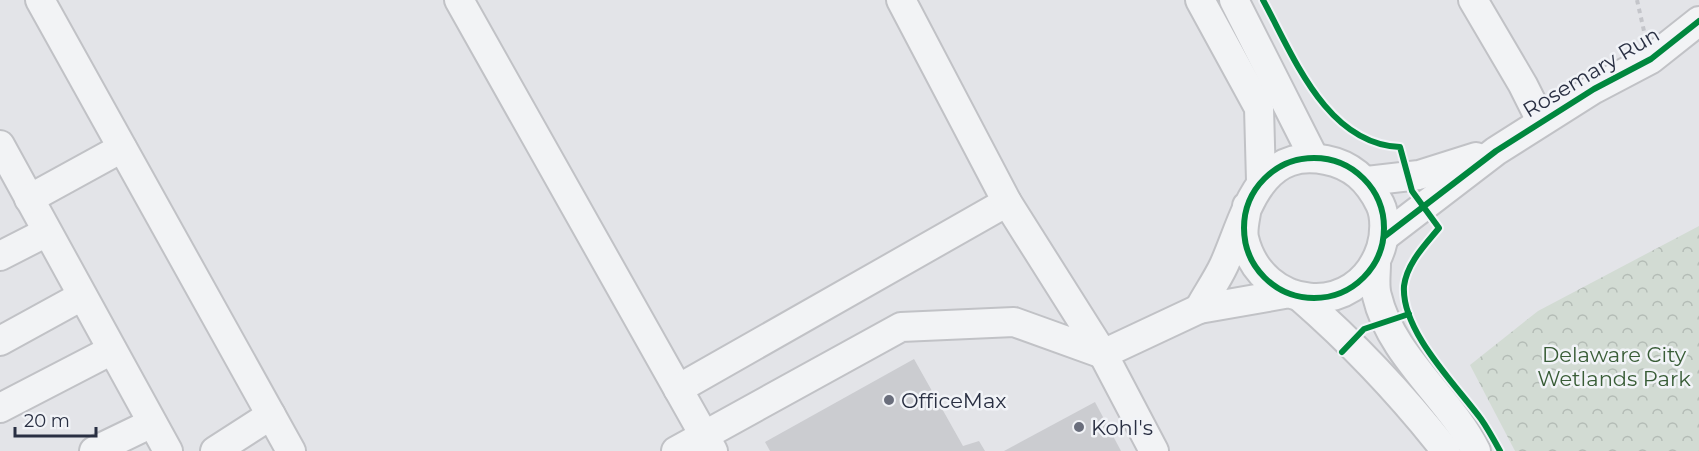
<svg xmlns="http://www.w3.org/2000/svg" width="1699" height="451" font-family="Montserrat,sans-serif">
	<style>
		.forest { fill: url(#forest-crowns) }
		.building { fill: #cbccd0 }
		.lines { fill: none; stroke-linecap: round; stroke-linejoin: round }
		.minor-casing { stroke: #c1c2c6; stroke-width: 32 }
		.path { stroke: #c4c5ca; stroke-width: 4; stroke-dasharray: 4.5 4.5; stroke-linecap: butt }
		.minor { stroke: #f2f3f5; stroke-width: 28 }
		.cycleway-casing { stroke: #f1f3f7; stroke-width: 10 }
		.cycleway { stroke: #00873e; stroke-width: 6 }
		.poi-dot { fill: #6a6e7c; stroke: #f1f3f7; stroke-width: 2 }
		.labels { text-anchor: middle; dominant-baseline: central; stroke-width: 5; stroke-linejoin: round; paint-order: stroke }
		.street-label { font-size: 21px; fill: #292f42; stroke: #f1f3f7 }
		.park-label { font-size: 21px; fill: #395d37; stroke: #f1f3f7 }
		.poi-label { font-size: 21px; fill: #292f42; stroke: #f1f3f7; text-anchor: start }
	</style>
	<defs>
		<pattern id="forest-crowns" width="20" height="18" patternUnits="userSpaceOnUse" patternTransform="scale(1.5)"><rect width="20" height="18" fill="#d2dbd3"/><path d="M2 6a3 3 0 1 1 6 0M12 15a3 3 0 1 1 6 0" fill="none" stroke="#b4bcb6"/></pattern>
	</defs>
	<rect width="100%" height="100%" fill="#e3e4e8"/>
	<polygon class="forest" points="1699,226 1699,451 1515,451 1470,365 1538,311"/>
	<g class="building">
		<polygon points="914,359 963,446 979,441 985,451 770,451 765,442"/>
		<polygon points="1095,402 1121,451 1004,451"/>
	</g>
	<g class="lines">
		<g class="minor-casing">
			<g id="minor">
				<polyline points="40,0 291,451"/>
				<polyline points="459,0 713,451"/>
				<polyline points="1200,0 1259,108 1261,181"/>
				<polyline points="1234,0 1314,158"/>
				<polyline points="1473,0 1523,85 1541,121"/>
				<polyline points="0,145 168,451"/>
				<polyline points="1367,181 1419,175 1476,157"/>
				<polyline points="29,199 122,148"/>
				<path d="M1247 206C1246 216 1242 228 1244 238 1261 311 1357 321 1381 248 1385 235 1386 216 1380 204 1368 180 1352 165 1326 160 1257 146 1245 219 1224 265 1217 280 1207 294 1199 309L1290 293"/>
				<polyline points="1385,236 1496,151 1594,89 1651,59 1699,21"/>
				<polyline points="0,256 47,232"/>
				<path d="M1376 264C1376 274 1374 286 1377 296 1391 356 1450 398 1476 451"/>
				<path d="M1300 297C1354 344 1402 395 1446 451"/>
				<polyline points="0,341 82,296"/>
				<polyline points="678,389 1007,202"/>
				<polyline points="0,408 112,350"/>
				<polyline points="94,451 152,423"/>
				<polyline points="215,451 271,415"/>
				<polyline points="676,451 901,327 1014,322 1103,354 1007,202 901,0"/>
				<polyline points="1154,451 1103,354 1199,309"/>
			</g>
		</g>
		<polyline class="path" points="1637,0 1644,31"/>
		<use href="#minor" class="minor"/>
		<g class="cycleway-casing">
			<g id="cycleway">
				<path d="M1263 0C1293 55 1326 144 1400 147L1412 191 1439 228C1425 245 1407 263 1404 286 1401 331 1456 385 1481 419 1488 429 1494 440 1500 451"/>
				<circle cx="1314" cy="228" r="70"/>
				<polyline points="1385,236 1496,151 1594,89 1651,59 1699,21"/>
				<polyline points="1342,352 1364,329 1409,314"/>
			</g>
		</g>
		<use href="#cycleway" class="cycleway"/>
	</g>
	<g class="poi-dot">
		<circle cx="889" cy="400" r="6"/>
		<circle cx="1079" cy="427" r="6"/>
	</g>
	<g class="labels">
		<g class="street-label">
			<text transform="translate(1591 72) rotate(-31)">Rosemary Run</text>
		</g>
		<g class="park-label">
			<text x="1614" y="354">Delaware City<tspan x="1614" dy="24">Wetlands Park</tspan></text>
		</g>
		<g class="poi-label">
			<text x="901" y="400">OfficeMax</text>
			<text x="1091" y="427">Kohl's</text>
		</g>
	</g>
	<path d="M15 427v9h81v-9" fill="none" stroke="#292f42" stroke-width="3"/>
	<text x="24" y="427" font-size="18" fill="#292f42" stroke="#f1f3f7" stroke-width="4.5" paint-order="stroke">20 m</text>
</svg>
